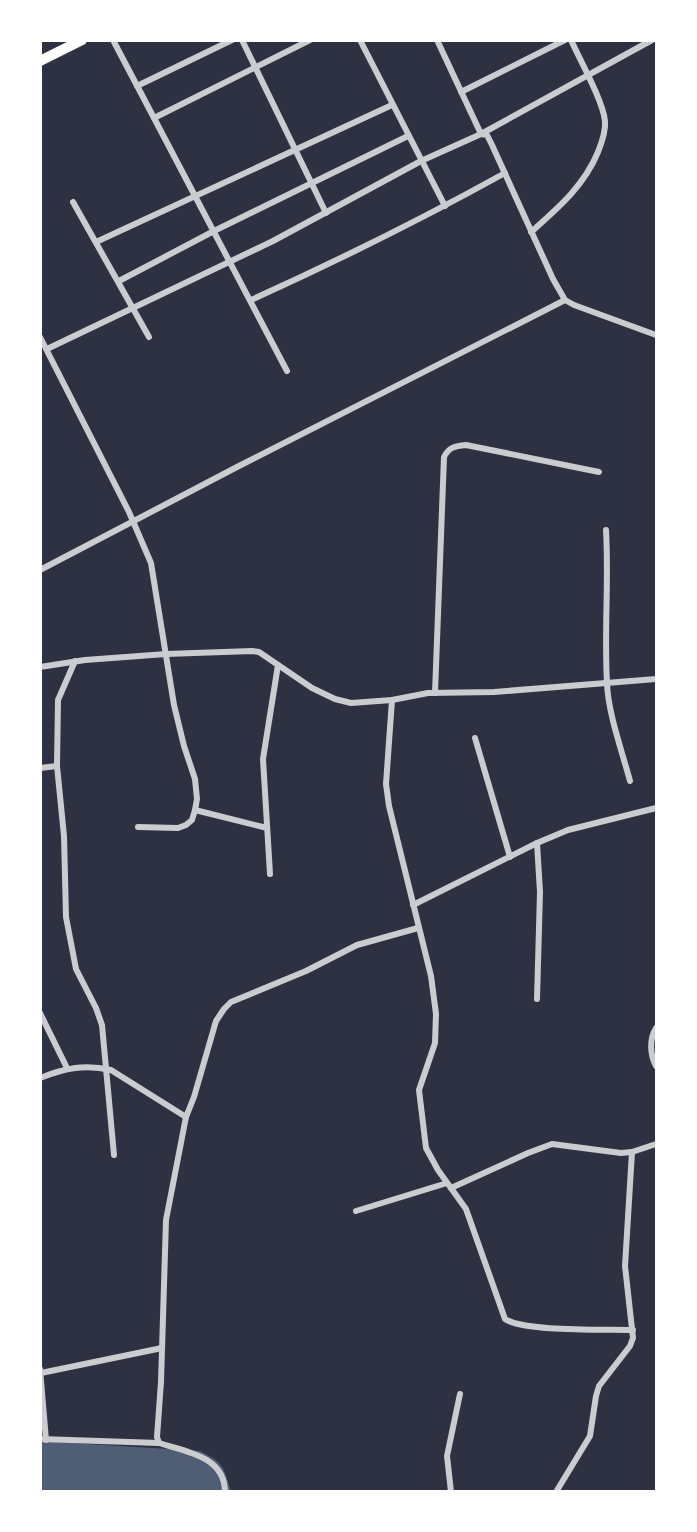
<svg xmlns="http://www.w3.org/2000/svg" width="697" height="1532" font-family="Quicksand,sans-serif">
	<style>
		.water { fill: #4f5d75 }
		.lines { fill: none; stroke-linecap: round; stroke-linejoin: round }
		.minor { stroke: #caccd0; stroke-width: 6 }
		.secondary { stroke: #fff; stroke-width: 10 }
	</style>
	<rect width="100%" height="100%" fill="#2d3142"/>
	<path class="water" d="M40 1441 200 1451C224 1463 223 1466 231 1491H41Z"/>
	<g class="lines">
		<g class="minor">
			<polyline points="113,40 287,371"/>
			<polyline points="242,40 326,213"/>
			<polyline points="360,40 445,206"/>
			<polyline points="437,40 481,134 652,40"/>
			<polyline points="137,86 232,40"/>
			<polyline points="461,92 565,40"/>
			<polyline points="154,118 310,40"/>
			<polyline points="73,202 149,337"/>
			<path d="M531 232C558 208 584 186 598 152 602 142 606 131 605 121 603 101 580 60 571 40"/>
			<polyline points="96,242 392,105"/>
			<polyline points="119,281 214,231 408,136"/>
			<path d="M251 300C337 261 422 219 505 173"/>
			<polyline points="40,337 129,512 151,563 174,705 184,746 195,779 197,799 195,810 192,820 186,825 178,828 138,827"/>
			<polyline points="47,349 273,241 421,161 481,134 487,135 492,145 553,279 565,300 574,305 656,335"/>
			<path d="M606 530C609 581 604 632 607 683 608 713 622 751 630 781"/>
			<polyline points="40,570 237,467 565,300"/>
			<polyline points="75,661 58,700 57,766 64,836 66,917 76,969 96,1008 102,1025 114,1155"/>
			<polyline points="40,667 85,660 166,654 252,651 259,652 312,688 335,699 351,703 392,700 428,693 494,692 656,679"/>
			<path d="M435 693 444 457C449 447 455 446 466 445L599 472"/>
			<path d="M392 700 386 784 389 806 431 976 436 1014 435 1043 419 1090 426 1148 438 1170 466 1209 505 1319C525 1332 604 1329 633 1330"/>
			<polyline points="475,738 510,857"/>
			<polyline points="40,768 57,766"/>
			<polyline points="195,810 267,828"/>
			<polyline points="537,843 540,892 537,999"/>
			<polyline points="270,874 263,759 278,665"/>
			<polyline points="413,905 537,843 568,830 656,808"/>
			<polyline points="40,1013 67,1068"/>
			<path d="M656 1028C649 1039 650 1055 656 1066"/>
			<path d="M40 1078C65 1068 85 1064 111 1070L186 1117"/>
			<polyline points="451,1188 528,1153 552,1144 621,1153 632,1152 656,1144"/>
			<polyline points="356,1211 447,1183"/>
			<polyline points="40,1369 46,1440"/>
			<polyline points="41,1373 162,1348"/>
			<polyline points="40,1439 159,1443"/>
			<path d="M225 1492C225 1456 186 1452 159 1443L157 1437 161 1382 166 1220 186 1117 194 1097 216 1021 224 1009 231 1002 306 971 357 945 418 928"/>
			<polyline points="451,1492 447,1456 460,1394"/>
			<polyline points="556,1492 590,1436 596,1396 599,1386 630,1346 633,1338 625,1266 632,1152"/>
		</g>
		<polyline class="secondary" points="40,61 82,40"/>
	</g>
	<rect width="697" height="1532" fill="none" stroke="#ffffff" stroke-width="84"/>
</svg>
